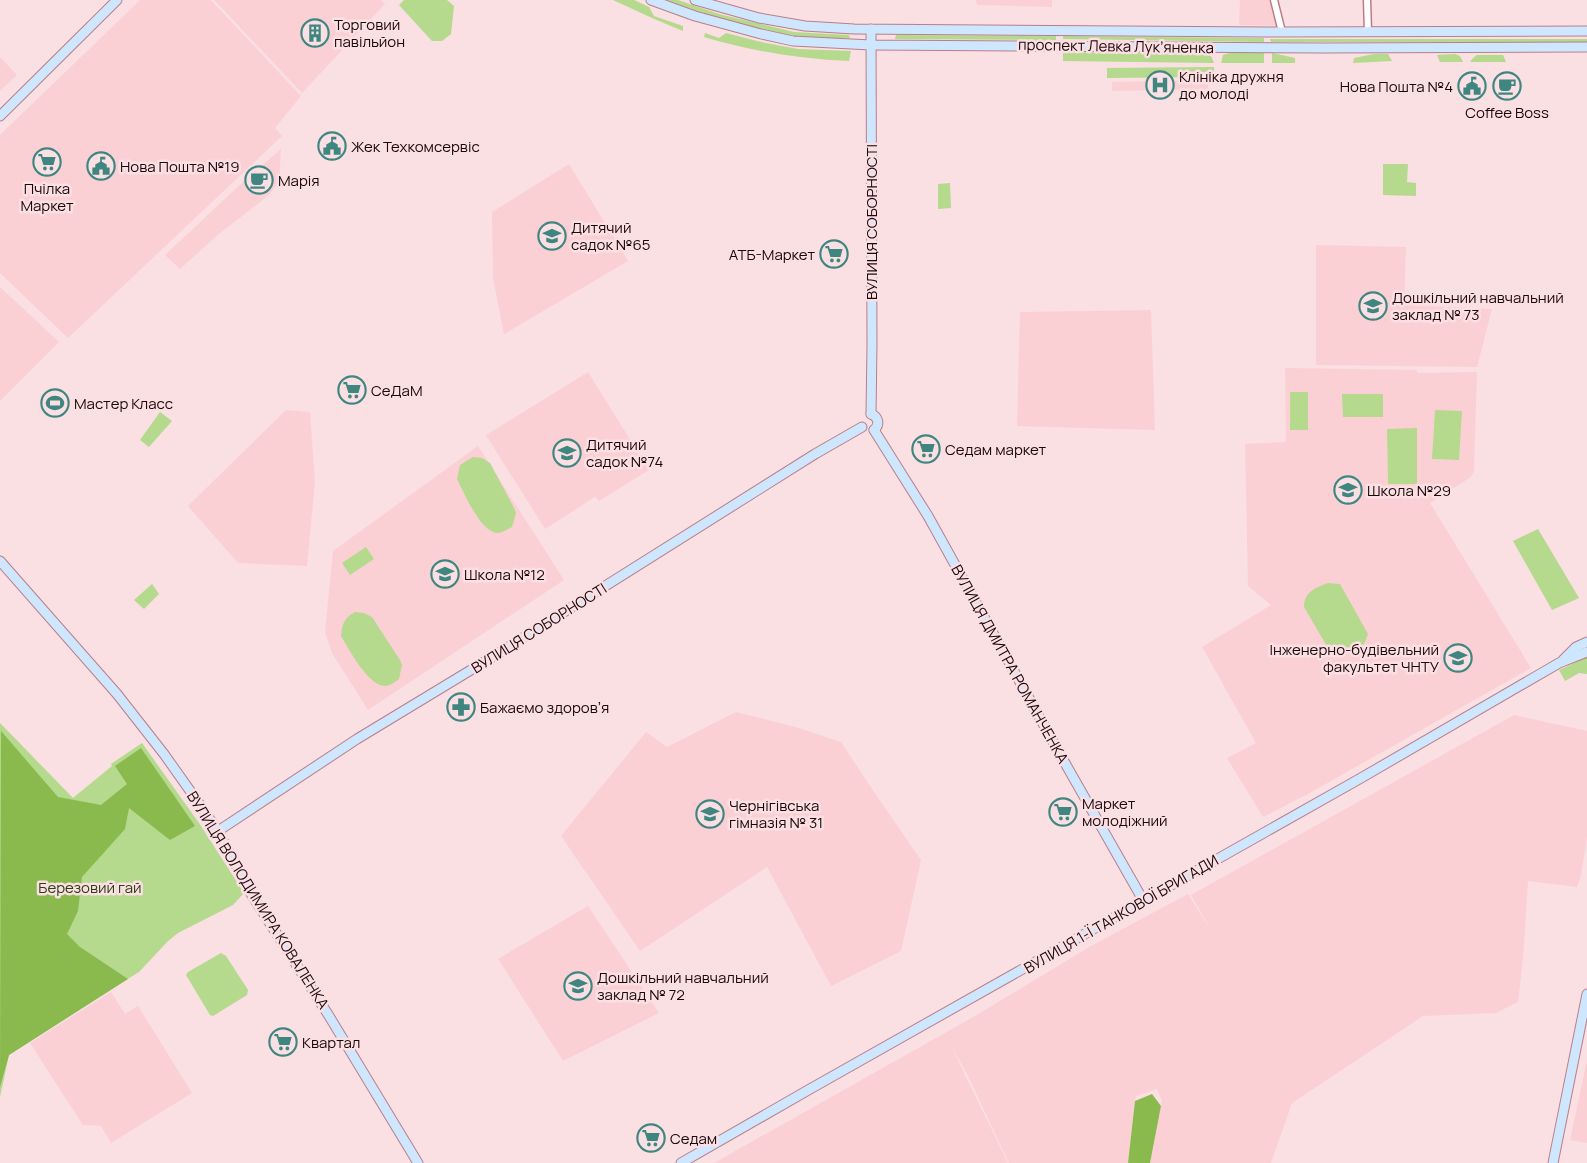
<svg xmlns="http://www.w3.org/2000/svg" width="1587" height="1163" font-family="Manrope,sans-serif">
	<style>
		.built { fill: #fbd0d5 }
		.green { fill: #b5d98d }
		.forest { fill: #8ab94d }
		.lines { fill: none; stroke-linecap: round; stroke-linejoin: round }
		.street-casing { stroke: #b97f88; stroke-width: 9 }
		.secondary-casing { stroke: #b97f88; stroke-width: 11 }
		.street { stroke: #fff; stroke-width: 6 }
		.secondary { stroke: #cfe7fe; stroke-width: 9 }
		.labels { text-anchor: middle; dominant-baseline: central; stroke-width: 5; stroke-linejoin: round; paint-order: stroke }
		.poi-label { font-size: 15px; fill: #1c070b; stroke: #fadfe3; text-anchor: start }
		.street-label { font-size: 15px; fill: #1c070b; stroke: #fadfe3 }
		.park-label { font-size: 15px; fill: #2c3f13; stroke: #fadfe3 }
	</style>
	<rect width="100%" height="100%" fill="#fadfe3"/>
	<g class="built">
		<polygon points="140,0 211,0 301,96 275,128 282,136 68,338 0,273 0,135"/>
		<polygon points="214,0 381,0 385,4 302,93"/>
		<polygon points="976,0 1052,0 1052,7 977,5"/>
		<polygon points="1240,0 1273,0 1281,26 1239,25"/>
		<polygon points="0,57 17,75 0,91"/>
		<polygon points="1208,80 1208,89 1112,91 1112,82"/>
		<polygon points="281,149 279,182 268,196 220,233 180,269 165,255 258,168 259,168"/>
		<polygon points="569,164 628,261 504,334 493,278 492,212"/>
		<polygon points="1316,245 1406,247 1404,305 1492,309 1477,367 1316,365"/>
		<polygon points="0,287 59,342 0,401"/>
		<polygon points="1151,310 1155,430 1017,426 1020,312"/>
		<polygon points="1285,368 1417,370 1417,373 1477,372 1474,471 1471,477 1430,503 1531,668 1308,794 1263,817 1227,758 1256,743 1202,647 1271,605 1248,586 1245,444 1286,442"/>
		<polygon points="588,372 649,470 599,501 595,497 545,529 486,435"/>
		<polygon points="286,410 310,412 315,481 307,566 238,563 188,506"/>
		<polygon points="478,446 564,580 368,710 332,653 325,632 333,551"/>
		<polygon points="736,712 799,728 841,742 874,792 921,860 901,951 831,986 767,867 640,951 561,836 646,732 667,747"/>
		<polygon points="1514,715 1587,731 1587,838 1581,875 1577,887 1528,881 1523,959 1518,1002 1496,1013 1423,1016 1292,1103 1271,1163 1150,1163 1162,1101 1157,1089 1136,1096 1128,1163 1009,1163 967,1074 950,1044 1008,1163 714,1163 975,1016 1091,946 1188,894 1212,932 1191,895"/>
		<polygon points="588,906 659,1013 563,1061 498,959"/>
		<polygon points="111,992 125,1014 138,1006 192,1093 111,1143 101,1126 83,1125 30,1043"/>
		<polygon points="1587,1060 1587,1143 1570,1140"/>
	</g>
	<g class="green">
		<polygon points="404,0 447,0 454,6 451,34 442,41 432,41 399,5"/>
		<polygon points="613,0 634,0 649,7 654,16 683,26 683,31 652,18"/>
		<path d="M666 0H678L719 14 794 32 849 35 850 38C832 38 813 39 796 36 751 29 709 15 666 0Z"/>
		<path d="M705 33 719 38 726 33 761 42 798 49 851 51 849 61C799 59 752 51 704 37Z"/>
		<polygon points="896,35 1056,36 1056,40 895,39"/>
		<polygon points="1063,36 1264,38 1264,42 1063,39"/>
		<polygon points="1270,39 1587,39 1587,42 1271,42"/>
		<polygon points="1063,52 1201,53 1211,56 1214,63 1063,61"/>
		<polygon points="1229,53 1264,53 1264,63 1221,63 1223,55"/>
		<polygon points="1272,53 1295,58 1295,63 1272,63"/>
		<polygon points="1374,54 1388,54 1392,61 1353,63 1354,58"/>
		<polygon points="1455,54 1460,56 1463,62 1440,62 1437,55"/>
		<polygon points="1477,55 1503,55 1506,62 1470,62 1473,58"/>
		<polygon points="1214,67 1214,77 1107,78 1107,68"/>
		<polygon points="1383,164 1408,164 1407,182 1416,183 1416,196 1383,195"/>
		<polygon points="950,183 951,208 938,209 938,184"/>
		<rect x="1290" y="392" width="18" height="38"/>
		<polygon points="1342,394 1383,394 1383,417 1343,417"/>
		<polygon points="1435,410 1462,411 1459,460 1432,459"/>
		<polygon points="160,412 172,421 149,447 140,440"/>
		<polygon points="1417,428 1417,484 1388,484 1387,429"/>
		<path d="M473 457 482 458 490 463 514 508 516 513 512 527C507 529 502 533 497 533 480 531 464 493 457 479L460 465Z"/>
		<polygon points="1538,529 1579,598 1552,610 1513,541"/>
		<polygon points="366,547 374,559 350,575 342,563"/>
		<path d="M1328 583 1340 584 1368 634 1364 644 1340 655 1331 653 1304 607C1304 592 1315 588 1328 583Z"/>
		<polygon points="152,584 159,594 144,609 134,600"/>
		<path d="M355 612 364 613 372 617 400 660 402 665 399 679C395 682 390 686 385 686 368 686 349 649 341 636 342 624 344 618 355 612Z"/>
		<polygon points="1587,657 1587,674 1579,673 1565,681 1559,670"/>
		<polygon points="0,723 73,798 112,766 111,764 142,743 199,823 244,893 233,905 178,933 168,941 139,972 113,988 9,1055 0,1097"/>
		<polygon points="221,953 226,956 248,990 247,995 213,1016 210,1015 186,975 188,972"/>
	</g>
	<g class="forest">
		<polygon points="1,731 58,797 101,805 127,784 115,766 141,748 195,826 170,840 129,808 125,829 82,877 78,911 67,934 80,947 128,979 9,1055 0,1087"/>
		<polygon points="1152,1094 1161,1106 1150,1163 1128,1163 1135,1101"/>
	</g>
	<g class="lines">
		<g class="street-casing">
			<g id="street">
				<polyline points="1274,0 1282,32"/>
				<polyline points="1367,0 1368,32"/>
			</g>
		</g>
		<g class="secondary-casing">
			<g id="secondary">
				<polyline points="651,0 695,16 761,34 793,41 871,45 1323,48 1587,47"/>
				<polyline points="695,0 759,18 805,26 854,29 1267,32 1587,31"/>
				<polyline points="0,116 117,0"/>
				<polyline points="871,414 872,345 871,29"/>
				<path d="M871 414C879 417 880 425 874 430"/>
				<polyline points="874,430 928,516 1061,756 1143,900"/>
				<polyline points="0,561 117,694 164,754 198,802 218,831 250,892 329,1016 418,1163"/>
				<polyline points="1563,660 1576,647 1587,642"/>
				<polyline points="218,831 357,739 494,656 815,454 862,427"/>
				<polyline points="681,1163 810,1089 1361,778 1559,663 1587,652"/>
				<polyline points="1553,1163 1587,994"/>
			</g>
		</g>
		<use href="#street" class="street"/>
		<use href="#secondary" class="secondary"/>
	</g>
	<defs>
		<g id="building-ring" transform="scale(1.4375)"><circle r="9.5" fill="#fadfe3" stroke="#3f8681" stroke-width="1.5"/><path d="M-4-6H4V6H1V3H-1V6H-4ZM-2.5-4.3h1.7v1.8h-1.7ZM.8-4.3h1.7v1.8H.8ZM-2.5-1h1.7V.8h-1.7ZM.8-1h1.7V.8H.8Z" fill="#3f8681"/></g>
		<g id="hospital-ring" transform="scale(1.4375)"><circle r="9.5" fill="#fadfe3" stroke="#3f8681" stroke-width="1.5"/><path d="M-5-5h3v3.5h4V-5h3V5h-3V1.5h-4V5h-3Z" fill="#3f8681"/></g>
		<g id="civic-ring" transform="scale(1.4375)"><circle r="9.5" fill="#fadfe3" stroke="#3f8681" stroke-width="1.5"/><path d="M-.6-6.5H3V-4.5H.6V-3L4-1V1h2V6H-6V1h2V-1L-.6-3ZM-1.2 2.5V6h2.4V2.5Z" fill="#3f8681"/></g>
		<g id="cafe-ring" transform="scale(1.4375)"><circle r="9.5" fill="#fadfe3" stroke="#3f8681" stroke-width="1.5"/><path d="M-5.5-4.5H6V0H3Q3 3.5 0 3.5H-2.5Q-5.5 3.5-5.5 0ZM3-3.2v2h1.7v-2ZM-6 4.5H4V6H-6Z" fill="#3f8681"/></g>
		<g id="supermarket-ring" transform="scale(1.4375)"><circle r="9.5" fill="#fadfe3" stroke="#3f8681" stroke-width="1.5"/><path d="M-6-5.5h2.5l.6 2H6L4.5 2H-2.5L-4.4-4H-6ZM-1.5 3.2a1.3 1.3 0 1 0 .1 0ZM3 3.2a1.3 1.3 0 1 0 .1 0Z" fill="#3f8681"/></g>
		<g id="school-ring" transform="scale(1.4375)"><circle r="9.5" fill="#fadfe3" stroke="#3f8681" stroke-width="1.5"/><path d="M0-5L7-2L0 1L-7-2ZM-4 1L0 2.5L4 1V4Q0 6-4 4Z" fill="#3f8681"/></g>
		<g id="stadium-ring" transform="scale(1.4375)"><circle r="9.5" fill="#fadfe3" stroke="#3f8681" stroke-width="1.5"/><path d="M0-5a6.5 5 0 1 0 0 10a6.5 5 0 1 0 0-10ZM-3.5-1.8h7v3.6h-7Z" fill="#3f8681"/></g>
		<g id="university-ring" transform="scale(1.4375)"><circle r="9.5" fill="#fadfe3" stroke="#3f8681" stroke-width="1.5"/><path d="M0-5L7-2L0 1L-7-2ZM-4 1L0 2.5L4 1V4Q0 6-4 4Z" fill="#3f8681"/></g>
		<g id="pharmacy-ring" transform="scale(1.4375)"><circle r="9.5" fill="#fadfe3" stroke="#3f8681" stroke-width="1.5"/><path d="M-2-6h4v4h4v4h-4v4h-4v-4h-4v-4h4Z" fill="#3f8681"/></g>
	</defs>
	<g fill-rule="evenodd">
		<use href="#building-ring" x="315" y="33"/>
		<use href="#hospital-ring" x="1160" y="85"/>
		<use href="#civic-ring" x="1472" y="86"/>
		<use href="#cafe-ring" x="1507" y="86"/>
		<use href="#civic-ring" x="332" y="146"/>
		<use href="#supermarket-ring" x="47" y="162"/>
		<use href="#civic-ring" x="101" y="166"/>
		<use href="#cafe-ring" x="259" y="180"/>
		<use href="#school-ring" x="552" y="236"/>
		<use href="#supermarket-ring" x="834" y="254"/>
		<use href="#school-ring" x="1373" y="306"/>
		<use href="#supermarket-ring" x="352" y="390"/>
		<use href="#stadium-ring" x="55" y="403"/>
		<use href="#supermarket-ring" x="926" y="449"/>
		<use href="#school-ring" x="567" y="453"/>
		<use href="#school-ring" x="1348" y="490"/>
		<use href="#school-ring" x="445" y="574"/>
		<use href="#university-ring" x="1458" y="658"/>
		<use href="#pharmacy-ring" x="461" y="707"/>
		<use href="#supermarket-ring" x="1063" y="812"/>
		<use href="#school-ring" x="710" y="814"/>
		<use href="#school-ring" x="578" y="986"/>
		<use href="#supermarket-ring" x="283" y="1042"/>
		<use href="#supermarket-ring" x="651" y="1138"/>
	</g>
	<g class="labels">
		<g class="poi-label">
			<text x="334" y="24">Торговий<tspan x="334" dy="17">павільйон</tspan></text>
			<text x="1179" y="76">Клініка дружня<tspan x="1179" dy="17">до молоді</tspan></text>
			<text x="1453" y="86" text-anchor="end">Нова Пошта №4</text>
			<text x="1507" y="112" text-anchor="middle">Coffee Boss</text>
			<text x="351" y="146">Жек Техкомсервіс</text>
			<text x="120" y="166">Нова Пошта №19</text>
			<text x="278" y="180">Марія</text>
			<text x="47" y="188" text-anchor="middle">Пчілка<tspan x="47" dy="17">Маркет</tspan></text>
			<text x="571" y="227">Дитячий<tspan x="571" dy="17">садок №65</tspan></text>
			<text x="815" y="254" text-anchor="end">АТБ-Маркет</text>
			<text x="1392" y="297">Дошкільний навчальний<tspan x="1392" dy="17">заклад № 73</tspan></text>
			<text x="371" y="390">СеДаМ</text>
			<text x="74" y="403">Мастер Класс</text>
			<text x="586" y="444">Дитячий<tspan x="586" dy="17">садок №74</tspan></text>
			<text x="945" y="449">Седам маркет</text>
			<text x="1367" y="490">Школа №29</text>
			<text x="464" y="574">Школа №12</text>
			<text x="1439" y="649" text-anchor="end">Інженерно-будівельний<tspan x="1439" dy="17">факультет ЧНТУ</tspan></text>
			<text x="480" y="707">Бажаємо здоровʼя</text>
			<text x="1082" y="803">Маркет<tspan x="1082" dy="17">молодіжний</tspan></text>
			<text x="729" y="805">Чернігівська<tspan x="729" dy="17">гімназія № 31</tspan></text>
			<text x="597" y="977">Дошкільний навчальний<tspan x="597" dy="17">заклад № 72</tspan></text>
			<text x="302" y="1042">Квартал</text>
			<text x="670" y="1138">Седам</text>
		</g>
		<g class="street-label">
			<text transform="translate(1116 46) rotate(1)">проспект Левка Лукʼяненка</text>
			<text transform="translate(871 222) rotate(-90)">ВУЛИЦЯ СОБОРНОСТІ</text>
			<text transform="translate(539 628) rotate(-32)">ВУЛИЦЯ СОБОРНОСТІ</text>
			<text transform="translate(1010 664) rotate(61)">ВУЛИЦЯ ДМИТРА РОМАНЧЕНКА</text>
			<text transform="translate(258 900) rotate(58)">ВУЛИЦЯ ВОЛОДИМИРА КОВАЛЕНКА</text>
			<text transform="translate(1121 914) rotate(-30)">ВУЛИЦЯ 1-Ї ТАНКОВОЇ БРИГАДИ</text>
		</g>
		<g class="park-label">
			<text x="90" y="887">Березовий гай</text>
		</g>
	</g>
</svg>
